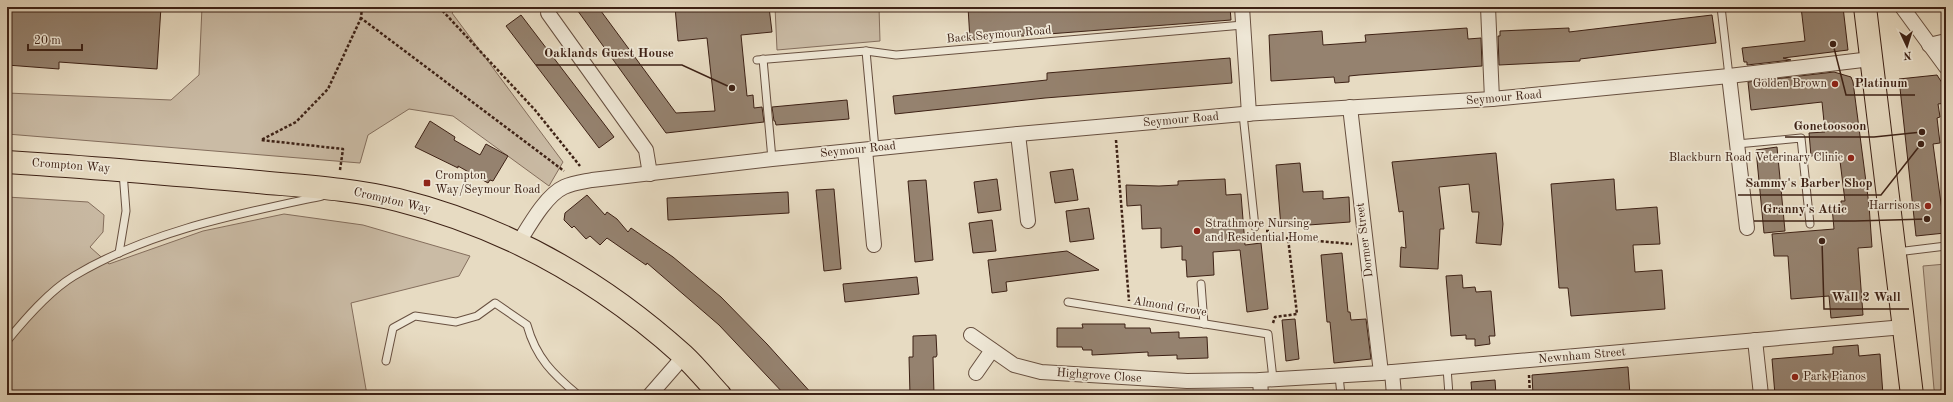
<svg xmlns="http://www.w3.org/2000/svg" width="1953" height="402" font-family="'Old Standard TT',serif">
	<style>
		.green { fill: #cabba5; stroke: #846e5d }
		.building { fill: #95826f; stroke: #3d2115 }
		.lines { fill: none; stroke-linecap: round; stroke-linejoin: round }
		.lane-casing { stroke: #685040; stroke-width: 9 }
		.street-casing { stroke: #685040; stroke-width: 16 }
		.highway-casing { stroke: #3d2115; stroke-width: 24 }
		.path { stroke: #3d2115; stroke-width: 2.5; stroke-dasharray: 3 2; stroke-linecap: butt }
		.lane { stroke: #efe8d7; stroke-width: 7 }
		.street { stroke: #efe8d7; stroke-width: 14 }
		.highway { stroke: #e7dbc2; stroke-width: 22 }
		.poi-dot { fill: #8f2418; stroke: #efe8d7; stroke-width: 1.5 }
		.labels { text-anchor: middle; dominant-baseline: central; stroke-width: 3.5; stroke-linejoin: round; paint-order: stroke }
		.street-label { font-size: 12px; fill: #3d2115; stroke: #efe8d7 }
		.poi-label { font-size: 12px; fill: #3d2115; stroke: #efe8d7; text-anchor: end }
		.leader { fill: none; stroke: #3d2115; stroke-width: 1.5 }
		.callout-dot { fill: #3d2115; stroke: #efe8d7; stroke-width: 1.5 }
		.callout-label { font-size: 13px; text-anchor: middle; font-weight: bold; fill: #3d2115; stroke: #efe8d7; stroke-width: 3.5; stroke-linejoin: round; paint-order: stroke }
	</style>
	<rect width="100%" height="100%" fill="#e7dbc2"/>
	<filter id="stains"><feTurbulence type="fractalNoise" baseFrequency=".005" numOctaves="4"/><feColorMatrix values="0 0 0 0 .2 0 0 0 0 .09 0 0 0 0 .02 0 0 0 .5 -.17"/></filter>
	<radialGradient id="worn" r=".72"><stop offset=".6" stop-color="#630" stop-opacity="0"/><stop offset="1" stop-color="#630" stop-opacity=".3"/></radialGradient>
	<g class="green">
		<polygon points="202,7 458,7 452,13 563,162 549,186 453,116 409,109 368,135 360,163 7,134 7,93 171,100 199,75"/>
		<polygon points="775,7 879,7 880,41 777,50"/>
		<polygon points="7,197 88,202 104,215 103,232 90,247 109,264 203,231 284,214 363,225 470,256 459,276 351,303 367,395 7,395"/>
		<polygon points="1946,264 1946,395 1936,395 1934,389 1923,266"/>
	</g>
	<g class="building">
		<polygon points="7,7 161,7 157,69 59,62 59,69 7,65"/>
		<polygon points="575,7 598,7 676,113 715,111 707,38 678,41 675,7 769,7 772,32 741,35 747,96 753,95 754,108 762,107 764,122 666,133"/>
		<polygon points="968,7 1230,7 1231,20 970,40"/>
		<polygon points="1801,7 1843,7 1848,50 1783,58 1791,60 1747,65 1747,62 1744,62 1742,48 1805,41"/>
		<polygon points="521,15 614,137 599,148 506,26"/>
		<polygon points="1712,15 1716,43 1580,59 1580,61 1499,65 1498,36 1500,36 1500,31 1569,28 1569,32"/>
		<polygon points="1467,28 1468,39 1481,38 1482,66 1359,75 1349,76 1349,82 1335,83 1334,77 1271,81 1269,35 1322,31 1323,45 1366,42 1365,35"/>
		<polygon points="1230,58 1232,83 1045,98 895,114 893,96 1047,80 1047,73"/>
		<polygon points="1834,72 1851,77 1853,82 1869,205 1872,247 1858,248 1863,315 1831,318 1829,296 1791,299 1788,256 1774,256 1772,234 1834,229 1832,207 1841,207 1841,201 1845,201 1839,153 1811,156 1809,133 1825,132 1822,102 1751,110 1748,82"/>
		<polygon points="1937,75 1946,89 1946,103 1938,104 1940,117 1937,118 1940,143 1933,144 1945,233 1916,236 1899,79"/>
		<polygon points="847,100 849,119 776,125 775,121 774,121 772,107"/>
		<polygon points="430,121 455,137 454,140 480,155 486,144 508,156 493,181 490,180 488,183 458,166 458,168 415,147"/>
		<polygon points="1777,147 1785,231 1764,233 1756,150"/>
		<polygon points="1496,153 1503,224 1501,245 1476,243 1479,212 1472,212 1469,184 1439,187 1444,229 1440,229 1438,269 1400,267 1401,247 1406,248 1403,211 1399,212 1392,162"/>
		<polygon points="1300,163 1303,192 1323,191 1323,199 1349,197 1350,222 1281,227 1276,165"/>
		<polygon points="1073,169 1078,200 1055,203 1050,172"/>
		<polygon points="997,179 1001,210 978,213 974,182"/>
		<polygon points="1225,179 1226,195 1241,194 1245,245 1261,243 1268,309 1247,312 1240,250 1213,252 1214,275 1187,277 1186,260 1182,260 1182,246 1161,248 1161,228 1142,229 1141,205 1127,206 1126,185 1159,186 1178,185 1178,181"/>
		<polygon points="1614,179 1616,210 1657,207 1660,244 1633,245 1635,272 1662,270 1665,309 1571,316 1568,288 1559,288 1551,184"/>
		<polygon points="926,180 933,260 915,262 908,181"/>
		<polygon points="834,189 841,269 824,271 816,190"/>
		<polygon points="788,192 789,213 668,220 667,198"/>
		<polygon points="587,195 605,215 607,212 617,219 628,232 631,228 673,257 721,297 767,344 813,395 785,395 719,325 647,263 646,265 607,238 600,245 590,236 586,239 574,226 572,228 564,220 565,213"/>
		<polygon points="1089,208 1094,239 1070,242 1066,211"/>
		<polygon points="992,220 996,251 973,253 969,223"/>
		<polygon points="1067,251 1099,270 1006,282 1007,291 992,293 988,260"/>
		<polygon points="1342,253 1348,312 1350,312 1351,320 1366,319 1371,359 1334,363 1330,322 1327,322 1321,255"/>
		<polygon points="1462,275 1463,288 1475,287 1476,292 1491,291 1495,336 1489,336 1490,344 1475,346 1475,339 1466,339 1466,335 1451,336 1446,276"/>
		<polygon points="917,277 919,294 845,302 843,284"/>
		<polygon points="1295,319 1299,359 1286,361 1282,320"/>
		<polygon points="1082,324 1125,324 1125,328 1150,328 1151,333 1179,332 1179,338 1207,337 1208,358 1177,359 1177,355 1148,356 1148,352 1092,355 1092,350 1083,350 1082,347 1057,347 1057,328 1083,328"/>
		<polygon points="936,335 937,355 936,357 933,357 934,395 910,395 909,357 913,357 913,336"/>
		<polygon points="1858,345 1859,356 1880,354 1883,395 1775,395 1772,359 1833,354 1833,347"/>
		<polygon points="1628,367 1630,395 1533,395 1532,375"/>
		<polygon points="1495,380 1496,395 1472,395 1471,382"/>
	</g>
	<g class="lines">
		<g class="lane-casing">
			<g id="lane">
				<polyline points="1721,7 1729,76"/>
				<polyline points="866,51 875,149"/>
				<polyline points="763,59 772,159"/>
				<polyline points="757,60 866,51 896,55 1243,25"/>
				<polyline points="1243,114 1255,227"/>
				<polyline points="1737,144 1801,138 1810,224"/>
				<polyline points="1897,252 1946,246"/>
				<polyline points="119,253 126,211 123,172"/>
				<polyline points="1201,284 1204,324"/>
				<polyline points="1068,302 1268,334 1273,379"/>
				<path d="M7 341C25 319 49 291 74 276 149 231 238 214 322 196"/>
				<path d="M386 361 393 328 415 316 456 322 477 316 495 303 527 325C536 358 553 374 578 395"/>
				<polyline points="1447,368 1449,395"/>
				<polyline points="1339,376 1341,395"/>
			</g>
		</g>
		<g class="street-casing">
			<g id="street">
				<polyline points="1242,7 1249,114"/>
				<polyline points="1488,7 1492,99"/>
				<polyline points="1902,7 1946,67"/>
				<polyline points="548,13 646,150 650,174"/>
				<polyline points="1929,45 1946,41"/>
				<polyline points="1729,76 1747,228"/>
				<polyline points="1350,107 1381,373"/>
				<polyline points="1018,134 1028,221"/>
				<polyline points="865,150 874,245"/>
				<path d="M519 242C529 226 546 195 564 187 573 183 582 182 592 180L772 159 1018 134 1243 114 1492 99 1729 76 1871 59"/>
				<polyline points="971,335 1014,365 1041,372 1187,381 1260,380 1381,373 1904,327"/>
				<polyline points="1755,340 1761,395"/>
				<polyline points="1392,372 1394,395"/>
				<polyline points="976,373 992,350"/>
				<polyline points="1260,380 1261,395"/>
				<polyline points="650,395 684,356"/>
			</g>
		</g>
		<g class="highway-casing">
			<g id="highway">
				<polyline points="1865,7 1912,395"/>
				<path d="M7 162C87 167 168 174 248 181 298 186 349 188 398 200 506 227 601 281 683 355 696 367 708 382 720 395"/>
			</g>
		</g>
		<g class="path">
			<polyline points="362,7 361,18 564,171"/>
			<polyline points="439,7 535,110 580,166"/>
			<polyline points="1116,140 1129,301"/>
			<polyline points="340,170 343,149 261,140 296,122 328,89 361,18"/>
			<polyline points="1266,231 1270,231 1271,237 1352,244"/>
			<polyline points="1273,323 1275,317 1297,314 1288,238"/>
			<polyline points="1529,375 1530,395"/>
		</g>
		<use href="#lane" class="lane"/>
		<use href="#street" class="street"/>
		<use href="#highway" class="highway"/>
	</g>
	<g class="poi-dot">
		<circle cx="1835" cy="84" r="4"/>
		<circle cx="1851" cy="158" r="4"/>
		<rect x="423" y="179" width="8" height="8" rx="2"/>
		<circle cx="1928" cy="206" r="4"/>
		<circle cx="1197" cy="231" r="4"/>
		<circle cx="1795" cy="377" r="4"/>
	</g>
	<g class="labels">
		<g class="street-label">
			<text transform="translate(999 35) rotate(-5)">Back Seymour Road</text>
			<text transform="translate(1504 98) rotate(-5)">Seymour Road</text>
			<text transform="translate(1181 120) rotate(-5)">Seymour Road</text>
			<text transform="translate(858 150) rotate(-6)">Seymour Road</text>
			<text transform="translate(71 166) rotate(4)">Crompton Way</text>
			<text transform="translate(392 201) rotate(13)">Crompton Way</text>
			<text transform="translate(1365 240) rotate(-97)">Dormer Street</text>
			<text transform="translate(1170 307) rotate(9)">Almond Grove</text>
			<text transform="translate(1582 356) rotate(-5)">Newnham Street</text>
			<text transform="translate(1099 376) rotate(4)">Highgrove Close</text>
		</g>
		<g class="poi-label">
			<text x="1827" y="84">Golden Brown</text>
			<text x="1843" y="158">Blackburn Road Veterinary Clinic</text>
			<text x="435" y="176" text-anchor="start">Crompton<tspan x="435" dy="14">Way/Seymour Road</tspan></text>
			<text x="1920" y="206">Harrisons</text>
			<text x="1205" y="224" text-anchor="start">Strathmore Nursing<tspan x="1205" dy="14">and Residential Home</tspan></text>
			<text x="1803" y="377" text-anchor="start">Park Pianos</text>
		</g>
	</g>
	<path class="leader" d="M732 88L682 65H536M1833 44L1846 95H1915M1922 132L1874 137H1785M1921 144L1881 195H1738M1927 219L1855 221H1754M1822 241L1824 309H1909"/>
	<g class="callout-dot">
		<circle cx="732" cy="88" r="4"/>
		<circle cx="1833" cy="44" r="4"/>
		<circle cx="1922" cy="132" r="4"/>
		<circle cx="1921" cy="144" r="4"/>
		<circle cx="1927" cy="219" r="4"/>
		<circle cx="1822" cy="241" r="4"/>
	</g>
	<g class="callout-label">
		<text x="609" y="57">Oaklands Guest House</text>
		<text x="1881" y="87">Platinum</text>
		<text x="1830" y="130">Gonetoosoon</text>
		<text x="1809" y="187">Sammy's Barber Shop</text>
		<text x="1805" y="213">Granny's Attic</text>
		<text x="1866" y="301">Wall 2 Wall</text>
	</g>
	<rect width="1953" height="402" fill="none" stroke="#e7dbc2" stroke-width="24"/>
	<rect x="8" y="8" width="1937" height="386" fill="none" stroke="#3d2115" stroke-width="2"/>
	<rect x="12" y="12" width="1929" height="378" fill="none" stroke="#3d2115"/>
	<g transform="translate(1907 46) rotate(176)" stroke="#efe8d7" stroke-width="3" paint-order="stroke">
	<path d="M0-3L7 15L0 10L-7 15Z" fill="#3d2115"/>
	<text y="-6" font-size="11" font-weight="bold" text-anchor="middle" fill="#3d2115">N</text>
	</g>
	<path d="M28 44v6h54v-6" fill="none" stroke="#3d2115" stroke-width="2"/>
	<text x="34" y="44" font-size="12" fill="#3d2115" stroke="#efe8d7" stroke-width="3" paint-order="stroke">20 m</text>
	<rect width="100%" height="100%" filter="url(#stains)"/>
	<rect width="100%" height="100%" fill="url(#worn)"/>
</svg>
